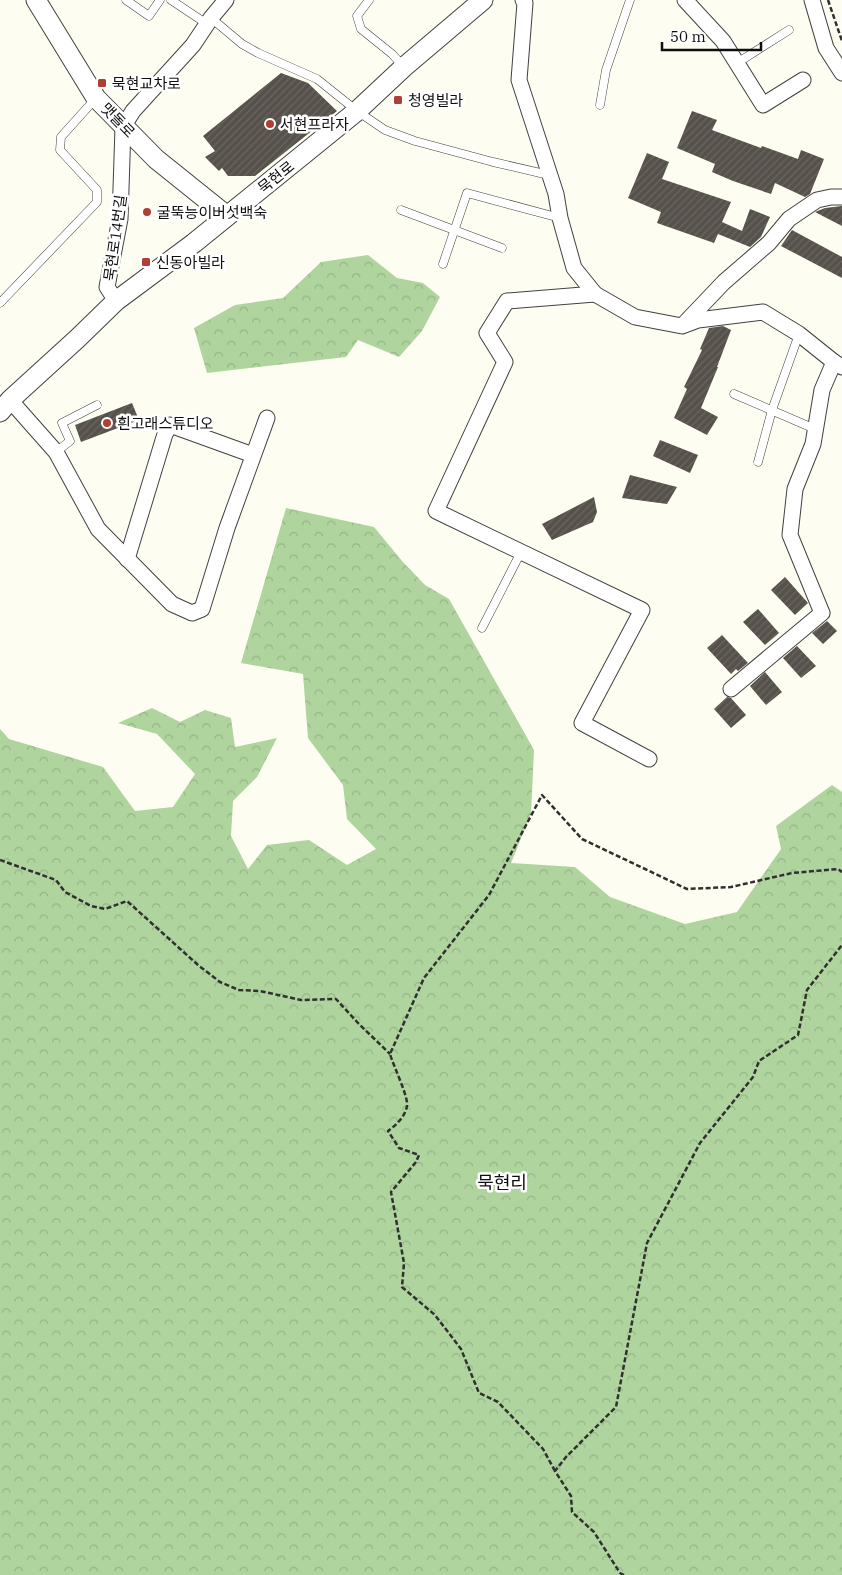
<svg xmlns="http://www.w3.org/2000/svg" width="842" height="1575" font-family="'IBM Plex Serif','Noto Sans KR',serif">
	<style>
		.forest { fill: url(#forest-crowns) }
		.building { fill: url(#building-hatch) }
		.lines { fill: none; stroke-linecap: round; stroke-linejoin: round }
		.service-casing { stroke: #414141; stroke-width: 9 }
		.minor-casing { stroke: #414141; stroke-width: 17 }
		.tertiary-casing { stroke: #414141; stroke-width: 21 }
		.path { stroke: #303030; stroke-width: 2.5; stroke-dasharray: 5 2.5; stroke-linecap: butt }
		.service { stroke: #fff; stroke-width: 8 }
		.minor { stroke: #fff; stroke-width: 15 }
		.tertiary { stroke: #fff; stroke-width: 19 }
		.poi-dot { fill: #b13e33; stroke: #fff; stroke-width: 2 }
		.labels { text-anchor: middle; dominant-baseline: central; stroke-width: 5; stroke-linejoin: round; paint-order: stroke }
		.poi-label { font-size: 15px; fill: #0e0e0e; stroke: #fff; text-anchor: start }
		.street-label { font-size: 15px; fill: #0e0e0e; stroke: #fff }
		.quarter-label { font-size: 18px; fill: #0e0e0e; stroke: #fff }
	</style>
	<defs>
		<pattern id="forest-crowns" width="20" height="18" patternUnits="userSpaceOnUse" patternTransform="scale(1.25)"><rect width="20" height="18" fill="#afd49e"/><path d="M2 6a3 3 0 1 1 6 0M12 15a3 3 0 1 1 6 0" fill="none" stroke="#95b587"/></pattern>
		<pattern id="building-hatch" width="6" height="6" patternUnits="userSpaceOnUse" patternTransform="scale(1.25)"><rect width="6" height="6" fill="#56514b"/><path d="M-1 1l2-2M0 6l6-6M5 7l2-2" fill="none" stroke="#696561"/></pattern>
	</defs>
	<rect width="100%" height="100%" fill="#fefdf1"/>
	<g class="forest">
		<polygon points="368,255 397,278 423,283 440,297 422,331 399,357 358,340 346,357 207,373 194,328 235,305 283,298 321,262"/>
		<polygon points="286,508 374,527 402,561 425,585 449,599 534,750 531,814 511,863 575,867 610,897 685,924 737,912 781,849 776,826 832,785 842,792 842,1575 0,1575 0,729 9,739 103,767 135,811 173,807 195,774 157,734 118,723 152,708 180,722 205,710 231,718 235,747 277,738 257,777 233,801 231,836 248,869 267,845 309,840 347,865 376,849 347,819 343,785 308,738 303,674 241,663"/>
	</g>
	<g class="building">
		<polygon points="281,73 308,83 337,111 255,176 228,176 222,168 219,171 205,157 215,151 203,136"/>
		<polygon points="692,111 717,120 712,130 761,148 762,146 798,159 801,150 824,159 810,194 805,197 775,183 771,194 733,181 712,172 715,164 677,148"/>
		<polygon points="647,153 669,162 662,179 731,202 722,222 742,231 750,209 770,217 761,237 750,247 718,234 714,243 657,223 661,212 628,198"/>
		<polygon points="842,206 842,226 815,212 825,208"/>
		<polygon points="792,230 842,257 842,278 781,246"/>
		<polygon points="723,326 731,330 717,367 718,367 701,408 718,417 707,435 674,418 687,389 684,387 702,350 700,349 709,328"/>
		<polygon points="132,403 139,420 81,442 75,425"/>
		<polygon points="660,440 698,455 690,473 653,456"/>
		<polygon points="630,475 677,487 667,504 622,498"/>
		<polygon points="594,497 597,512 593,522 552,540 542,524"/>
		<polygon points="785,577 808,603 795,615 771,590"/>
		<polygon points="758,609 779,633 765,645 743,622"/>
		<polygon points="827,621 837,631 823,644 812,633"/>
		<polygon points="722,635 748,663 738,671 736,669 731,674 707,648"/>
		<polygon points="797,646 816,666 801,678 783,658"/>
		<polygon points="765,672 782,692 766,705 750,686"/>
		<polygon points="727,697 731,698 746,715 731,728 714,709"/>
	</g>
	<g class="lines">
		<g class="service-casing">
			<g id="service">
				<polyline points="126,0 149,16 160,0"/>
				<polyline points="171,0 207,24"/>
				<polyline points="369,0 357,16 361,29 392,54 404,67"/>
				<polyline points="211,18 242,44 258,53 317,79 357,111 385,130 415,141 493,162 549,175"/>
				<polyline points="737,63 789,30"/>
				<polyline points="600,105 606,70 630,0"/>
				<polyline points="401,210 502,248"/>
				<polyline points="443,264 467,193 560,218"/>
				<polyline points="0,303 97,202 97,190 60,150 61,137 96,98"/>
				<polyline points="734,394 815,429"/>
				<polyline points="56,452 70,441 62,423 97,405"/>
				<polyline points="758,462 772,410 799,334"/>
				<polyline points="482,628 521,552"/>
			</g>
		</g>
		<g class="minor-casing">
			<g id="minor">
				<polyline points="523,0 525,3 519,80 556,194 560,218 574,268 595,294 635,317 682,326 698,320 763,312 799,334 834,362 842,367"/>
				<polyline points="685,0 723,41 763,105 803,80"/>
				<polyline points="812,0 826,48 842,73"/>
				<polyline points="595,294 507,301 487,333 505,362 436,511 642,610 582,723 649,759"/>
				<polyline points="116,301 107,287 120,219 123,127 133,111 193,45 211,18 226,0"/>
				<polyline points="684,324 724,282 769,243 789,219 817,200 831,197 842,197"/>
				<polyline points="10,400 56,452 98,529 172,604 192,613 202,609 227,528 267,418"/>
				<polyline points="127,559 165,434 170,425 253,455"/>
				<polyline points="731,689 822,613 790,535 795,489 813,444 822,390 834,362"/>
			</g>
		</g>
		<g class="tertiary-casing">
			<g id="tertiary">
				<polyline points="36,0 96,98 156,159 227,216"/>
				<polyline points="0,412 10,400 78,338 116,301 194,243 357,111 404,67 483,0"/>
			</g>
		</g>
		<g class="path">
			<polyline points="828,0 842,41"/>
			<polyline points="0,860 56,880 65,892 91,906 105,909 127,901 198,965 220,982 239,990 260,991 301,1000 336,999 358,1023 390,1054"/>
			<path d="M555 1471 543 1449 498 1402 479 1393 461 1349 435 1315 402 1287 404 1263 391 1192 416 1162 419 1155 399 1148 388 1131C396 1125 405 1117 407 1106 409 1098 393 1065 390 1054L424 978 489 895 542 795 582 839 687 889 731 887 792 873 838 869 842 872"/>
			<polyline points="624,1575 620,1573 594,1532 572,1512 571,1496 555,1471 566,1457 616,1407 647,1243 700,1143 753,1077 759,1061 798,1035 807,990 842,945"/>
		</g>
		<use href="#service" class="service"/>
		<use href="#minor" class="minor"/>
		<use href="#tertiary" class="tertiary"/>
	</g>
	<g class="poi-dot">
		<rect x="97" y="78" width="10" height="10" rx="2.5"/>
		<rect x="393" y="95" width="10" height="10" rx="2.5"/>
		<circle cx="270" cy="124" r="5"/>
		<circle cx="147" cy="212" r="5"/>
		<rect x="141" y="257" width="10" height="10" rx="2.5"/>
		<circle cx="107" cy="423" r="5"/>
	</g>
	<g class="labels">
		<g class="poi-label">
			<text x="112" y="83">묵현교차로</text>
			<text x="408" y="100">청영빌라</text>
			<text x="280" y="124">서현프라자</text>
			<text x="157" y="212">굴뚝능이버섯백숙</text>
			<text x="156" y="262">신동아빌라</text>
			<text x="117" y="423">흰고래스튜디오</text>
		</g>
		<g class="street-label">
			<text transform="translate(118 120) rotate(46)">맷돌로</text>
			<text transform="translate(276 177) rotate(-39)">묵현로</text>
			<text transform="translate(115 238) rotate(-82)">묵현로14번길</text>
		</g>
		<g class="quarter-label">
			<text x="502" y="1182">묵현리</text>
		</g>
	</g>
	<path d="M662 42v8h99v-8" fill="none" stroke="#0e0e0e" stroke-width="2.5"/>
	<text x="670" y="42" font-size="15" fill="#0e0e0e" stroke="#ffffff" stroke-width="4" paint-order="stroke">50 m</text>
</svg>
